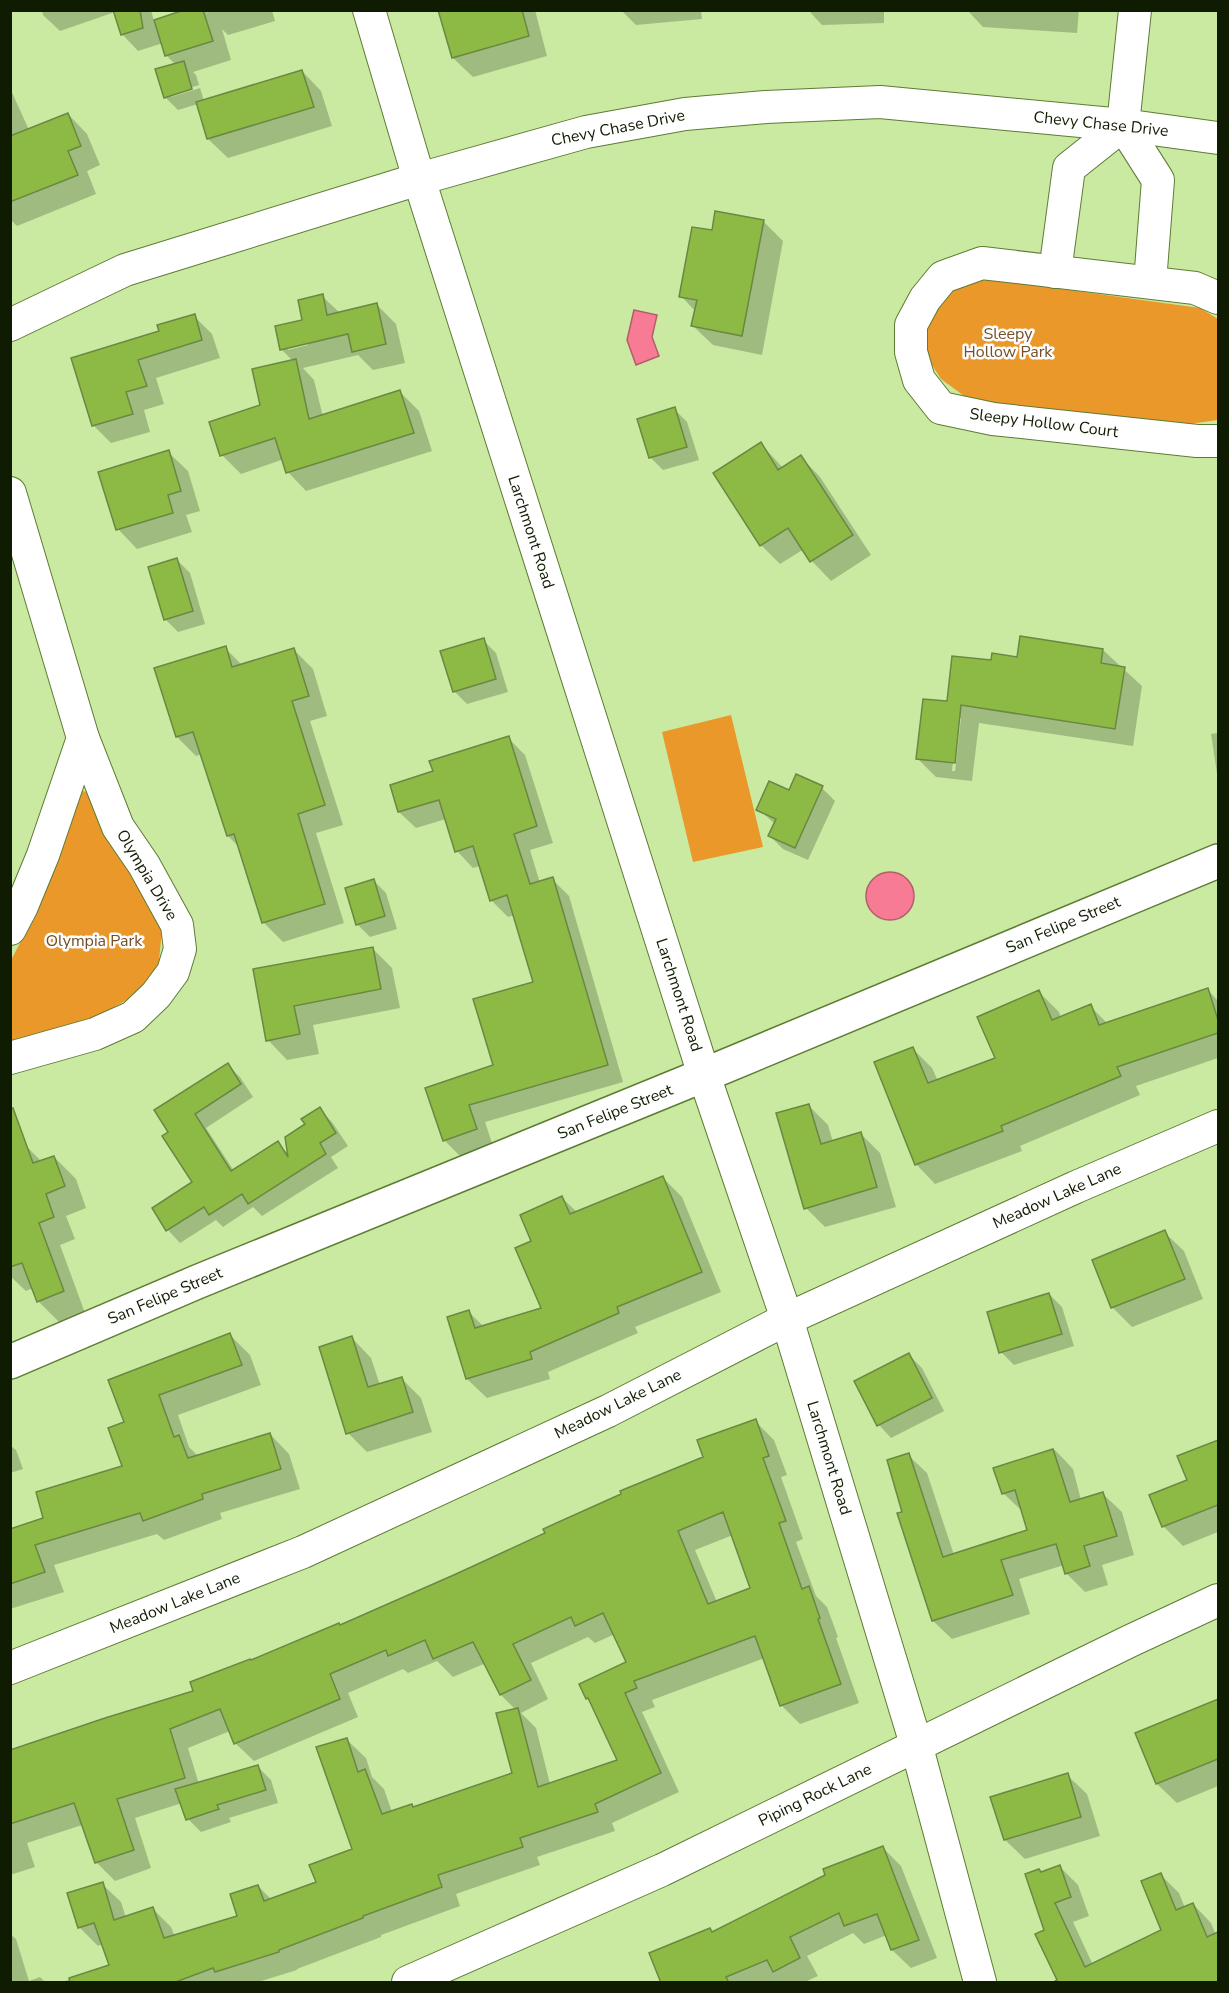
<svg xmlns="http://www.w3.org/2000/svg" width="1229" height="1993" font-family="'Nunito Sans',sans-serif">
	<style>
		.green { fill: #ea982a }
		.water { fill: #f87b96; stroke: #b25e69; stroke-width: 1.5 }
		.shadow { fill: #0003; fill-rule: evenodd }
		.building { fill: #8cba45; stroke: #6a8842; stroke-width: 1.5; fill-rule: evenodd }
		.lines { fill: none; stroke-linecap: round; stroke-linejoin: round }
		.minor-casing { stroke: #5e7b35; stroke-width: 34 }
		.secondary-casing { stroke: #5e7b35; stroke-width: 36 }
		.minor { stroke: #fff; stroke-width: 32 }
		.secondary { stroke: #fff; stroke-width: 33 }
		.labels { text-anchor: middle; dominant-baseline: central; stroke-width: 5; stroke-linejoin: round; paint-order: stroke }
		.street-label { font-size: 16px; fill: #101c01; stroke: #fefefe }
		.park-label { font-size: 16px; fill: #734f27; stroke: #fefefe }
	</style>
	<rect width="100%" height="100%" fill="#c9eaa0"/>
	<g class="green">
		<polygon points="988,279 1200,308 1218,319 1218,420 1189,424 971,401 941,379 923,351 928,315 953,286"/>
		<polygon points="731,715 763,847 693,862 662,732"/>
		<polygon points="79,790 91,793 162,931 158,970 130,998 95,1018 11,1044 10,962 43,899 75,797"/>
	</g>
	<g class="water">
		<polygon points="634,310 657,315 652,337 659,356 636,365 627,340"/>
		<circle cx="890" cy="896" r="24"/>
	</g>
	<g class="shadow">
		<path d="M42 10H151L154 21 189 10H205L208 13 207 10H272L275 21 228 35 222 29 231 60 193 72 196 75 204 101 302 71 321 91 332 126 228 158 208 139 198 104 178 110 165 97 176 65 166 55 163 43 138 51 122 34 115 12 60 31 43 15ZM199 85 200 88 171 97V94Z"/>
		<polygon points="440,10 535,10 547,56 473,77 453,58"/>
		<polygon points="621,10 701,10 702,19 636,25"/>
		<polygon points="808,10 884,10 884,23 822,25"/>
		<polygon points="967,10 1079,10 1077,33 983,27"/>
		<polygon points="10,88 29,130 68,114 87,134 100,165 87,171 96,194 17,226 10,219"/>
		<polygon points="764,222 783,241 762,355 713,345 693,326 696,312 681,296"/>
		<path d="M322 296 340 313 376 304 396 324 405 363 373 370 358 355 303 368 314 380 323 417 400 392 419 411 432 451 306 491 288 472 284 459 241 474 222 455 262 406 293 361 281 349ZM307 342 308 345 288 350 287 347Z"/>
		<polygon points="194,316 212,334 220,358 156,378 164,404 144,410 150,432 111,443 93,425 73,359 161,332"/>
		<polygon points="674,409 687,422 699,460 663,470 650,457"/>
		<polygon points="761,444 783,468 801,457 820,477 871,555 831,581 812,561 804,549 780,564 761,545"/>
		<polygon points="168,452 188,471 200,511 186,515 192,532 137,549 118,529"/>
		<polygon points="177,560 190,573 205,624 178,632 165,619"/>
		<polygon points="483,640 496,653 508,692 467,704 454,691"/>
		<polygon points="225,648 242,665 294,650 313,669 327,716 310,721 343,825 316,833 344,923 283,942 263,922 240,848 228,836 202,754 196,756 177,737"/>
		<path d="M1103 650 1142 686 1133 746 979 723 972 781 936 777 918 759 949 703 993 661ZM958 718H961L955 771H952Z"/>
		<polygon points="1218,733 1218,780 1211,734"/>
		<polygon points="508,738 525,755 553,843 530,850 540,883 552,879 569,896 623,1082 485,1122 493,1146 461,1157 444,1140 494,1066 535,983 514,915 508,917 491,900 480,866 473,868 457,851 446,819 416,828 399,812 435,772"/>
		<polygon points="797,776 822,788 835,801 808,860 783,849 770,836 775,824 758,809 789,792"/>
		<polygon points="373,880 386,893 397,929 370,937 357,924"/>
		<polygon points="373,949 392,968 400,1008 313,1025 319,1054 287,1060 268,1040 254,971"/>
		<polygon points="1208,990 1218,1001 1218,1058 1136,1086 1140,1095 1020,1146 1022,1151 935,1184 916,1164 913,1049 932,1068 938,1081 997,1059 1039,992 1059,1012 1061,1018 1090,1006 1108,1024"/>
		<polygon points="227,1065 240,1077 253,1097 206,1128 234,1171 278,1143 289,1155 307,1124 319,1109 332,1122 348,1146 331,1157 338,1168 262,1216 253,1207 223,1227 216,1220 180,1243 168,1230 154,1208 194,1183 164,1137"/>
		<polygon points="808,1105 828,1125 833,1142 861,1134 880,1153 896,1207 825,1227 806,1208"/>
		<polygon points="26,1146 42,1162 54,1157 76,1179 86,1208 66,1216 75,1239 60,1245 85,1313 60,1323 38,1301 33,1288 26,1291 10,1276 10,1152"/>
		<polygon points="663,1178 682,1197 721,1292 635,1327 638,1333 548,1372 550,1379 487,1398 467,1379 449,1318 469,1312 484,1327 543,1309 533,1241 562,1198 577,1212"/>
		<polygon points="1164,1232 1184,1251 1203,1299 1132,1327 1113,1308 1094,1261"/>
		<polygon points="1049,1294 1062,1307 1074,1346 1014,1365 1001,1352"/>
		<polygon points="230,1335 250,1355 261,1385 178,1415 189,1447 198,1456 270,1434 289,1454 300,1489 220,1513 222,1519 164,1540 157,1534 54,1565 64,1592 10,1609 10,1531 45,1519 124,1467 126,1423"/>
		<polygon points="352,1338 371,1358 380,1385 401,1378 421,1398 432,1432 367,1452 348,1433"/>
		<polygon points="909,1355 922,1368 944,1411 891,1438 879,1425"/>
		<path d="M755 1421 774 1440 787 1475 781 1477 803 1539 796 1542 816 1596 827 1607 838 1637 836 1638 859 1703 800 1724 781 1705 765 1658 652 1700 655 1707 642 1712 679 1792 612 1823 615 1831 537 1857 540 1865 456 1894 460 1906 381 1935V1937L297 1969V1970L258 1982H62L111 1966 103 1944 98 1946 79 1927 102 1884 121 1902 126 1918 152 1908 171 1927 175 1937 239 1917 258 1886 272 1900 318 1883 354 1850 347 1740 366 1758 372 1777 384 1789 392 1812 412 1805 414 1808 514 1774 516 1710 501 1695 486 1663 453 1677 437 1661 408 1673 403 1669 348 1693 358 1717 254 1761 235 1743 230 1731 188 1748 199 1784 258 1767 271 1780 278 1803 229 1818 231 1822 201 1832 188 1819 182 1803 135 1818 151 1868 115 1881 96 1862 82 1825 27 1843 35 1867 10 1875V1753L195 1692 457 1576 705 1458ZM733 1535 752 1589 717 1602 695 1550ZM615 1634 628 1663 587 1698 592 1704 619 1761 550 1784 536 1728 521 1713 548 1699 531 1663 588 1637 595 1643Z"/>
		<polygon points="1218,1441 1218,1532 1183,1546 1163,1526 1189,1481 1179,1457"/>
		<polygon points="10,1445 16,1450 23,1469 10,1473"/>
		<polygon points="1055,1450 1073,1469 1081,1500 1103,1494 1122,1512 1134,1555 1102,1565 1108,1585 1085,1592 1066,1573 1064,1565 1019,1579 1030,1614 952,1639 933,1621 904,1513 908,1455 927,1473 954,1555 1029,1531 1023,1512 1003,1493 995,1469"/>
		<polygon points="1218,1700 1218,1786 1177,1803 1157,1784 1137,1734"/>
		<polygon points="1067,1775 1087,1794 1100,1836 1025,1859 1005,1840"/>
		<polygon points="883,1848 901,1866 937,1958 911,1968 892,1950 887,1935 864,1944 853,1933 807,1956 818,1976 805,1982 662,1982 713,1933"/>
		<polygon points="1060,1867 1078,1885 1089,1916 1073,1922 1093,1965 1163,1931 1160,1874 1179,1893 1185,1908 1193,1904 1211,1923 1216,1935 1218,1934 1218,1982 1060,1982 1046,1931 1041,1873"/>
		<polygon points="10,1934 16,1939 29,1981 40,1977 45,1982 10,1982"/>
	</g>
	<g class="building">
		<polygon points="113,10 140,10 143,28 121,35"/>
		<polygon points="184,10 203,10 213,41 165,56 154,20"/>
		<polygon points="438,10 522,10 529,36 452,58"/>
		<polygon points="184,61 192,89 164,98 155,69"/>
		<polygon points="302,70 314,107 207,139 196,102"/>
		<polygon points="68,113 81,146 68,151 78,175 10,202 10,136"/>
		<polygon points="715,211 764,220 742,336 691,326 697,300 679,297 692,227 712,230"/>
		<polygon points="323,294 327,315 377,303 386,344 352,352 348,334 280,350 275,326 302,320 298,300"/>
		<polygon points="195,314 202,340 138,360 147,386 126,392 133,414 92,426 71,358 159,331 157,325"/>
		<polygon points="296,359 309,419 400,390 414,433 286,473 275,438 220,456 209,422 260,405 252,369"/>
		<polygon points="675,407 687,447 649,458 637,419"/>
		<polygon points="761,442 778,470 801,455 853,535 810,562 788,528 760,546 713,473"/>
		<polygon points="169,450 181,491 168,495 173,513 116,530 98,472"/>
		<polygon points="177,558 193,611 164,620 148,567"/>
		<polygon points="1020,636 1103,649 1101,663 1125,667 1115,729 961,705 955,763 916,759 923,699 947,701 952,656 991,660 992,653 1017,657"/>
		<polygon points="484,638 496,679 453,692 440,651"/>
		<polygon points="226,646 232,667 294,648 309,696 292,701 325,805 298,814 325,904 262,923 234,834 227,836 193,732 176,737 154,668"/>
		<polygon points="509,736 537,826 514,834 530,884 553,877 608,1065 469,1105 477,1129 443,1141 425,1088 493,1065 473,999 533,982 507,895 490,901 473,846 455,852 439,800 398,812 390,785 433,771 429,761"/>
		<polygon points="796,774 823,786 795,848 768,836 776,819 756,810 769,781 789,790"/>
		<polygon points="374,879 385,916 356,925 345,888"/>
		<polygon points="373,947 381,989 294,1006 300,1034 266,1041 253,969"/>
		<polygon points="1208,988 1218,1020 1218,1033 1117,1067 1121,1076 1001,1126 1003,1131 915,1165 874,1062 913,1047 928,1083 995,1058 977,1017 1039,990 1052,1020 1091,1004 1099,1025"/>
		<polygon points="228,1063 241,1084 195,1114 231,1171 278,1141 288,1157 285,1137 305,1124 301,1119 320,1107 336,1133 320,1143 326,1154 248,1204 242,1194 209,1215 204,1207 166,1231 152,1208 192,1182 162,1136 168,1132 154,1110"/>
		<polygon points="809,1104 821,1144 861,1132 877,1187 804,1209 776,1113"/>
		<polygon points="13,1108 33,1163 54,1156 65,1186 46,1194 54,1217 39,1223 64,1291 37,1302 22,1263 10,1267 10,1109"/>
		<polygon points="663,1176 702,1272 617,1307 619,1313 530,1352 532,1359 466,1379 447,1317 469,1310 475,1328 541,1308 515,1248 531,1241 520,1215 562,1196 570,1214"/>
		<polygon points="1165,1230 1185,1279 1111,1308 1092,1260"/>
		<polygon points="1049,1293 1062,1334 999,1353 987,1312"/>
		<polygon points="230,1333 242,1365 159,1395 174,1437 179,1435 188,1458 270,1433 281,1469 202,1494 203,1499 143,1521 140,1513 35,1545 45,1572 10,1584 10,1529 43,1518 36,1492 122,1466 108,1428 124,1422 108,1380"/>
		<polygon points="352,1336 368,1387 402,1377 413,1412 346,1434 319,1347"/>
		<polygon points="909,1353 932,1398 877,1426 854,1381"/>
		<path d="M756 1419 769 1456 763 1458 786 1521 779 1523 802 1589 809 1586 820 1618 818 1619 841 1684 780 1706 755 1636 634 1681 637 1688 625 1693 661 1773 595 1804 598 1812 520 1838 523 1847 438 1875 442 1887 363 1916V1918L279 1950V1952L215 1972 213 1968 173 1983H70L69 1978 109 1965 94 1923 78 1928 67 1893 103 1882 114 1920 153 1907 164 1938 237 1916 230 1894 258 1885 264 1901 316 1882 309 1865 352 1849 316 1747 347 1738 358 1772 365 1769 382 1814 412 1804 413 1807 512 1773 496 1713 518 1708 538 1787 617 1760 588 1698 586 1699 579 1684 626 1662 603 1613 575 1626 571 1617 513 1644 531 1680 500 1695 473 1642 433 1659 425 1640 388 1656 386 1650 330 1674 340 1699 234 1744 220 1709 170 1729 185 1778 117 1799 134 1850 95 1863 74 1803 10 1824V1750L105 1718 193 1691 190 1682 250 1659 251 1660 339 1623 340 1625 456 1574 545 1533 543 1529 621 1494 620 1491 703 1457 697 1440ZM723 1512 750 1588 708 1604 678 1531Z"/>
		<polygon points="1218,1440 1218,1505 1162,1527 1149,1495 1187,1480 1177,1456"/>
		<polygon points="1053,1449 1070,1502 1103,1492 1117,1536 1084,1546 1090,1566 1065,1574 1056,1544 1001,1560 1013,1595 932,1621 897,1513 902,1512 887,1460 909,1453 943,1557 1027,1530 1015,1490 1002,1494 993,1468"/>
		<polygon points="1218,1699 1218,1759 1156,1784 1135,1733"/>
		<polygon points="258,1765 266,1790 217,1805 219,1809 186,1820 175,1789"/>
		<polygon points="1068,1773 1081,1817 1004,1840 990,1797"/>
		<polygon points="883,1846 919,1940 891,1950 877,1914 844,1926 839,1913 790,1937 800,1958 773,1972 767,1960 726,1977 729,1983 661,1983 649,1953 710,1928 712,1932 825,1875 823,1869"/>
		<polygon points="1060,1865 1071,1897 1055,1903 1085,1967 1161,1930 1141,1881 1161,1873 1176,1910 1193,1903 1207,1937 1218,1932 1218,1983 1052,1983 1057,1980 1035,1934 1044,1930 1025,1874 1039,1869 1041,1872"/>
	</g>
	<g class="lines">
		<g class="minor-casing">
			<g id="minor">
				<polyline points="369,10 419,179 704,1075 787,1319 916,1744 980,1982"/>
				<polyline points="1135,10 1123,125 1158,180 1150,282"/>
				<polyline points="1055,272 1069,168 1123,125"/>
				<polyline points="1218,298 1195,288 982,263 943,277 925,299 911,325 911,352 919,380 941,408 993,419 1197,441 1218,441"/>
				<polyline points="10,325 125,270 419,179 586,132 685,114 766,107 880,102 1123,125 1218,138"/>
				<polyline points="10,493 83,738 43,855 22,906 10,929"/>
				<polyline points="10,1058 95,1034 133,1017 156,995 173,972 180,949 177,925 144,865 118,827 83,738"/>
				<polyline points="10,1668 303,1552 608,1411 787,1319 1076,1187 1218,1126"/>
				<polyline points="408,1982 662,1870 1130,1641 1218,1600"/>
			</g>
		</g>
		<g class="secondary-casing">
			<polyline id="secondary" points="10,1362 197,1282 704,1075 1218,861"/>
		</g>
		<use href="#minor" class="minor"/>
		<use href="#secondary" class="secondary"/>
	</g>
	<g class="labels">
		<g class="street-label">
			<text transform="translate(1101 124) rotate(6)">Chevy Chase Drive</text>
			<text transform="translate(618 128) rotate(-11)">Chevy Chase Drive</text>
			<text transform="translate(1044 423) rotate(7)">Sleepy Hollow Court</text>
			<text transform="translate(531 532) rotate(72)">Larchmont Road</text>
			<text transform="translate(147 875) rotate(59)">Olympia Drive</text>
			<text transform="translate(1063 925) rotate(-23)">San Felipe Street</text>
			<text transform="translate(679 995) rotate(72)">Larchmont Road</text>
			<text transform="translate(615 1112) rotate(-22)">San Felipe Street</text>
			<text transform="translate(1057 1196) rotate(-24)">Meadow Lake Lane</text>
			<text transform="translate(165 1296) rotate(-23)">San Felipe Street</text>
			<text transform="translate(618 1404) rotate(-26)">Meadow Lake Lane</text>
			<text transform="translate(829 1458) rotate(73)">Larchmont Road</text>
			<text transform="translate(175 1603) rotate(-22)">Meadow Lake Lane</text>
			<text transform="translate(815 1795) rotate(-26)">Piping Rock Lane</text>
		</g>
		<g class="park-label">
			<text x="1008" y="334">Sleepy<tspan x="1008" dy="18">Hollow Park</tspan></text>
			<text x="94" y="941">Olympia Park</text>
		</g>
	</g>
	<rect width="1229" height="1993" fill="none" stroke="#101c01" stroke-width="24"/>
</svg>
